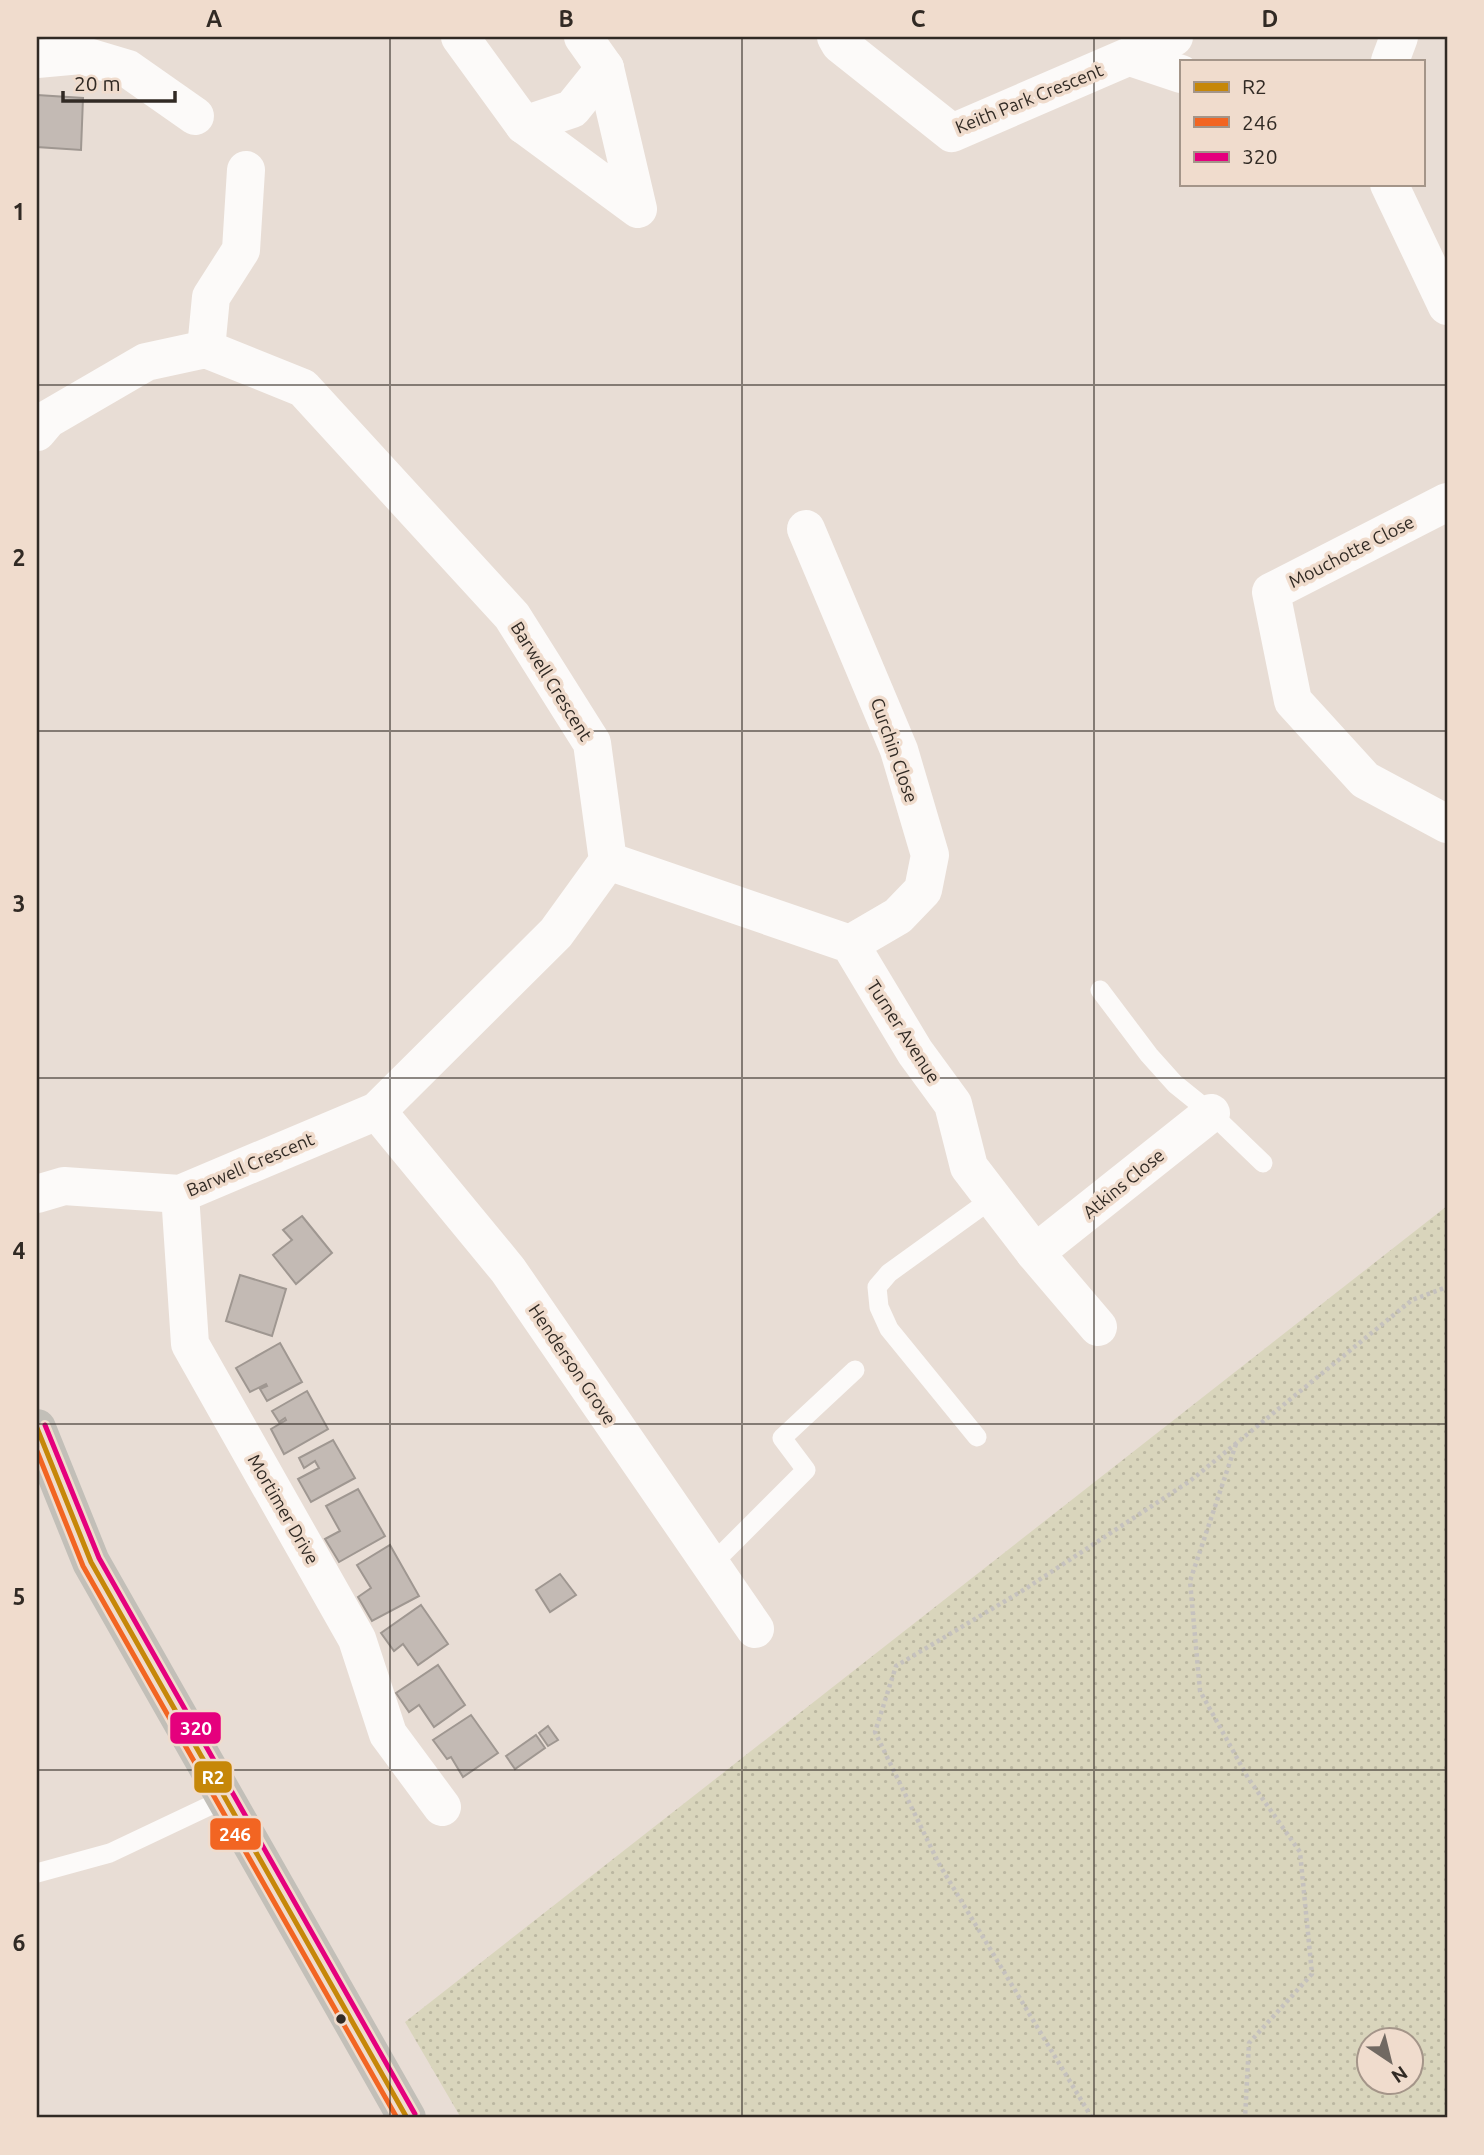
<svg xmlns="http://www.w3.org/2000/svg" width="1484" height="2155" font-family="Ubuntu,sans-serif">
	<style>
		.green { fill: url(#green-dots); fill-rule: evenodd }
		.building { fill: #c3bab4; stroke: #9f9791; stroke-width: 2 }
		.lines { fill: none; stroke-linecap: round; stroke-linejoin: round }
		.path { stroke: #c5c1be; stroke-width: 4.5; stroke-dasharray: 3.5 3.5; stroke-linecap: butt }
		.service { stroke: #fcfaf9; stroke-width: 19 }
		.minor { stroke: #fcfaf9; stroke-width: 38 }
		.primary { stroke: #c2bfb8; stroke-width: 38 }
		.bus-1-casing { stroke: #f0dccd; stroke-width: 10 }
		.bus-2-casing { stroke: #f0dccd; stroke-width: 10 }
		.bus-3-casing { stroke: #f0dccd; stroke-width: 10 }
		.bus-1 { stroke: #c68709; stroke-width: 5 }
		.bus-2 { stroke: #f26522; stroke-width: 5 }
		.bus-3 { stroke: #e5007d; stroke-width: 5 }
		.grid { fill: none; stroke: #312a24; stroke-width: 2; stroke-opacity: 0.55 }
		.bus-dot { fill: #312a24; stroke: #f0dccd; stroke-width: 2.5 }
		.labels { text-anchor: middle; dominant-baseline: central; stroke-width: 7; stroke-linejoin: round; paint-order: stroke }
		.street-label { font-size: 18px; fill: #312a24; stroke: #f0dccd }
		.line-badge { stroke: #f0dccd; stroke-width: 2.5 }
		.badge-label { font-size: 19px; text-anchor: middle; font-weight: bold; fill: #fff }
		.neatline { fill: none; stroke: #312a24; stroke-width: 2.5 }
		.grid-label { font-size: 23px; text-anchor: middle; font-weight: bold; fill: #312a24 }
	</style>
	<defs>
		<pattern id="green-dots" width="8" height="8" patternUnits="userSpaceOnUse" patternTransform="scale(1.75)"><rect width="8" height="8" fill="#d9d5bc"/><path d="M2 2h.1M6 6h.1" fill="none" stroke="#bbb7a1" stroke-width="1.8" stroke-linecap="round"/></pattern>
	</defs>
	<rect width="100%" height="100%" fill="#e8ddd5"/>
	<path class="green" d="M1447 1206V2118H461L405 2022ZM1368 2039H1410V2082H1368Z"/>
	<g class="building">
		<polygon points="37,95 83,98 81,150 37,147"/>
		<polygon points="302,1216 332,1253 296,1284 273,1255 292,1240 283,1230"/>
		<polygon points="240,1275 286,1289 272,1336 226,1321"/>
		<polygon points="280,1343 302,1382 267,1401 260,1389 267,1386 266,1384 250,1392 236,1368"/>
		<polygon points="307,1391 328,1429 284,1454 271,1429 286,1420 285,1418 279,1422 272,1411"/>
		<polygon points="333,1440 355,1478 311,1502 298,1479 319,1468 315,1461 304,1468 299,1458"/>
		<polygon points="358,1489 385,1536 339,1562 325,1539 340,1531 326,1506"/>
		<polygon points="390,1545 419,1596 372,1621 358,1597 371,1588 357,1565"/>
		<polygon points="560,1574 576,1595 550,1612 536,1590"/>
		<polygon points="421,1605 448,1644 418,1665 403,1644 394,1651 381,1633"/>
		<polygon points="438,1665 465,1705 434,1727 419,1705 409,1712 396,1693"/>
		<polygon points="471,1715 498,1753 463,1777 451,1757 447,1759 433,1740"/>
		<polygon points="548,1726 558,1740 548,1746 539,1733"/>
		<polygon points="536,1735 545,1748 515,1769 506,1756"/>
	</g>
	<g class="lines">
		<g class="path">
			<polyline points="1236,1444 1190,1581 1200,1691 1248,1778 1300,1852 1312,1974 1249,2043 1245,2118"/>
			<polyline points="1092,2118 939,1864 875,1732 896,1666 1022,1591 1190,1481 1412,1300 1447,1287"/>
		</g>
		<g class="service">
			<polyline points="1100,990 1149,1055 1175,1084 1211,1113 1263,1163"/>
			<polyline points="977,1437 889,1329 879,1307 877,1287 889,1273 993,1198"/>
			<polyline points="711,1565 806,1470 782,1438 855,1370"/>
			<polyline points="37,1873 110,1853 224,1799"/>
		</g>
		<g class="minor">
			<polyline points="460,37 524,125 572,109 605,68 583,37"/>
			<polyline points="836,37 840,44 952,133 1174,37"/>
			<polyline points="1130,57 1181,74"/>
			<polyline points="37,59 81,55 128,69 195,116"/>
			<polyline points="1390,61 1399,37"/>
			<polyline points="524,125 638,209 605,68"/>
			<polyline points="1389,184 1447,306"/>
			<polyline points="206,349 211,297 241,250 246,170"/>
			<polyline points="37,432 48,419 146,362 206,349 303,388 512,616 592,743 608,861 556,933 377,1111 180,1194 64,1186 37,1194"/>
			<polyline points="1447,502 1271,592 1293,701 1365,780 1447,824"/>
			<polyline points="806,529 899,750 930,855 923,890 898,916 850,944"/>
			<polyline points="608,861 850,944 915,1052 953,1104 969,1167 1035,1253 1098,1327"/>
			<polyline points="377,1111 508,1270 755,1629"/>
			<polyline points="180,1194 190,1344 357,1639 388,1734 442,1807"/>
			<polyline points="1035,1253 1211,1113"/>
		</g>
		<polyline class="primary" points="37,1428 91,1562 407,2118"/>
		<g class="bus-1-casing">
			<polyline id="bus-1" points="37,1428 91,1562 407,2118"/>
		</g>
		<g class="bus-2-casing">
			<polyline id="bus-2" points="37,1451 83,1566 397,2118"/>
		</g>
		<g class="bus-3-casing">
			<polyline id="bus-3" points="45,1425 99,1558 415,2114"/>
		</g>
		<use href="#bus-1" class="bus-1"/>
		<use href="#bus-2" class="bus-2"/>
		<use href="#bus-3" class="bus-3"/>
	</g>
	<path class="grid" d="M390 37V2118M742 37V2118M1094 37V2118M37 385H1447M37 731H1447M37 1078H1447M37 1424H1447M37 1770H1447"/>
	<circle class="bus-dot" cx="341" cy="2019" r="6"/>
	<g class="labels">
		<g class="street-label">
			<text transform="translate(1029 98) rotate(-22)">Keith Park Crescent</text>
			<text transform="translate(1351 551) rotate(-27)">Mouchotte Close</text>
			<text transform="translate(552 681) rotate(58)">Barwell Crescent</text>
			<text transform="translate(895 750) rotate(71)">Curchin Close</text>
			<text transform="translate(904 1031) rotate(57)">Turner Avenue</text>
			<text transform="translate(250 1164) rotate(-23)">Barwell Crescent</text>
			<text transform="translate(1123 1183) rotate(-39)">Atkins Close</text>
			<text transform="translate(573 1364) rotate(56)">Henderson Grove</text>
			<text transform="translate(284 1509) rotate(60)">Mortimer Drive</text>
		</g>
	</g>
	<g class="line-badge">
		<rect x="169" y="1711" width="53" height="34" rx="7" fill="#e5007d"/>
		<rect x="193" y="1760" width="40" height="34" rx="7" fill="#c68709"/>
		<rect x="209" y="1817" width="53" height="34" rx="7" fill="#f26522"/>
	</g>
	<g class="badge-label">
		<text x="196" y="1735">320</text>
		<text x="213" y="1784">R2</text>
		<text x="235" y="1841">246</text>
	</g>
	<rect width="1484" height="2155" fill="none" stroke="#f0dccd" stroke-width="77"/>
	<rect x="1180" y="60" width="245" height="126" fill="#f0dccd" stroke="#a49589" stroke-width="2"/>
	<rect x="1194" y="82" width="35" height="10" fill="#c68709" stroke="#a49589" stroke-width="2"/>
	<text x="1242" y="94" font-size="21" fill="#312a24">R2</text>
	<rect x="1194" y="117" width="35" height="10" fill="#f26522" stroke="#a49589" stroke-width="2"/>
	<text x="1242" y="130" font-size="21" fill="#312a24">246</text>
	<rect x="1194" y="152" width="35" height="10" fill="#e5007d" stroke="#a49589" stroke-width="2"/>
	<text x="1242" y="164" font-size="21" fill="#312a24">320</text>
	<g transform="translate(1390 2061) rotate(145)"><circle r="33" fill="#f0dccd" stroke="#a49589" stroke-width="2"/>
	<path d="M0-5L12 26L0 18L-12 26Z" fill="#716962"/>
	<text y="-10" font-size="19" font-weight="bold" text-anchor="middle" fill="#312a24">N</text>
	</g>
	<path d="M63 91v10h112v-10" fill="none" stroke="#312a24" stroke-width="3.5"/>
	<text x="74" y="91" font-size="21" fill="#312a24" stroke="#f0dccd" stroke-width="5" paint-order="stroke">20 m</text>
	<rect x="38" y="38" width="1408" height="2078" class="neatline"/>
	<g class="grid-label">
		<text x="214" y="27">A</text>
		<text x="566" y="27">B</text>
		<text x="918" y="27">C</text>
		<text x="1270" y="27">D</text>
		<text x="19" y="220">1</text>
		<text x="19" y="566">2</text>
		<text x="19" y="912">3</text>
		<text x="19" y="1259">4</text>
		<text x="19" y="1605">5</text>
		<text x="19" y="1951">6</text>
	</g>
</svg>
